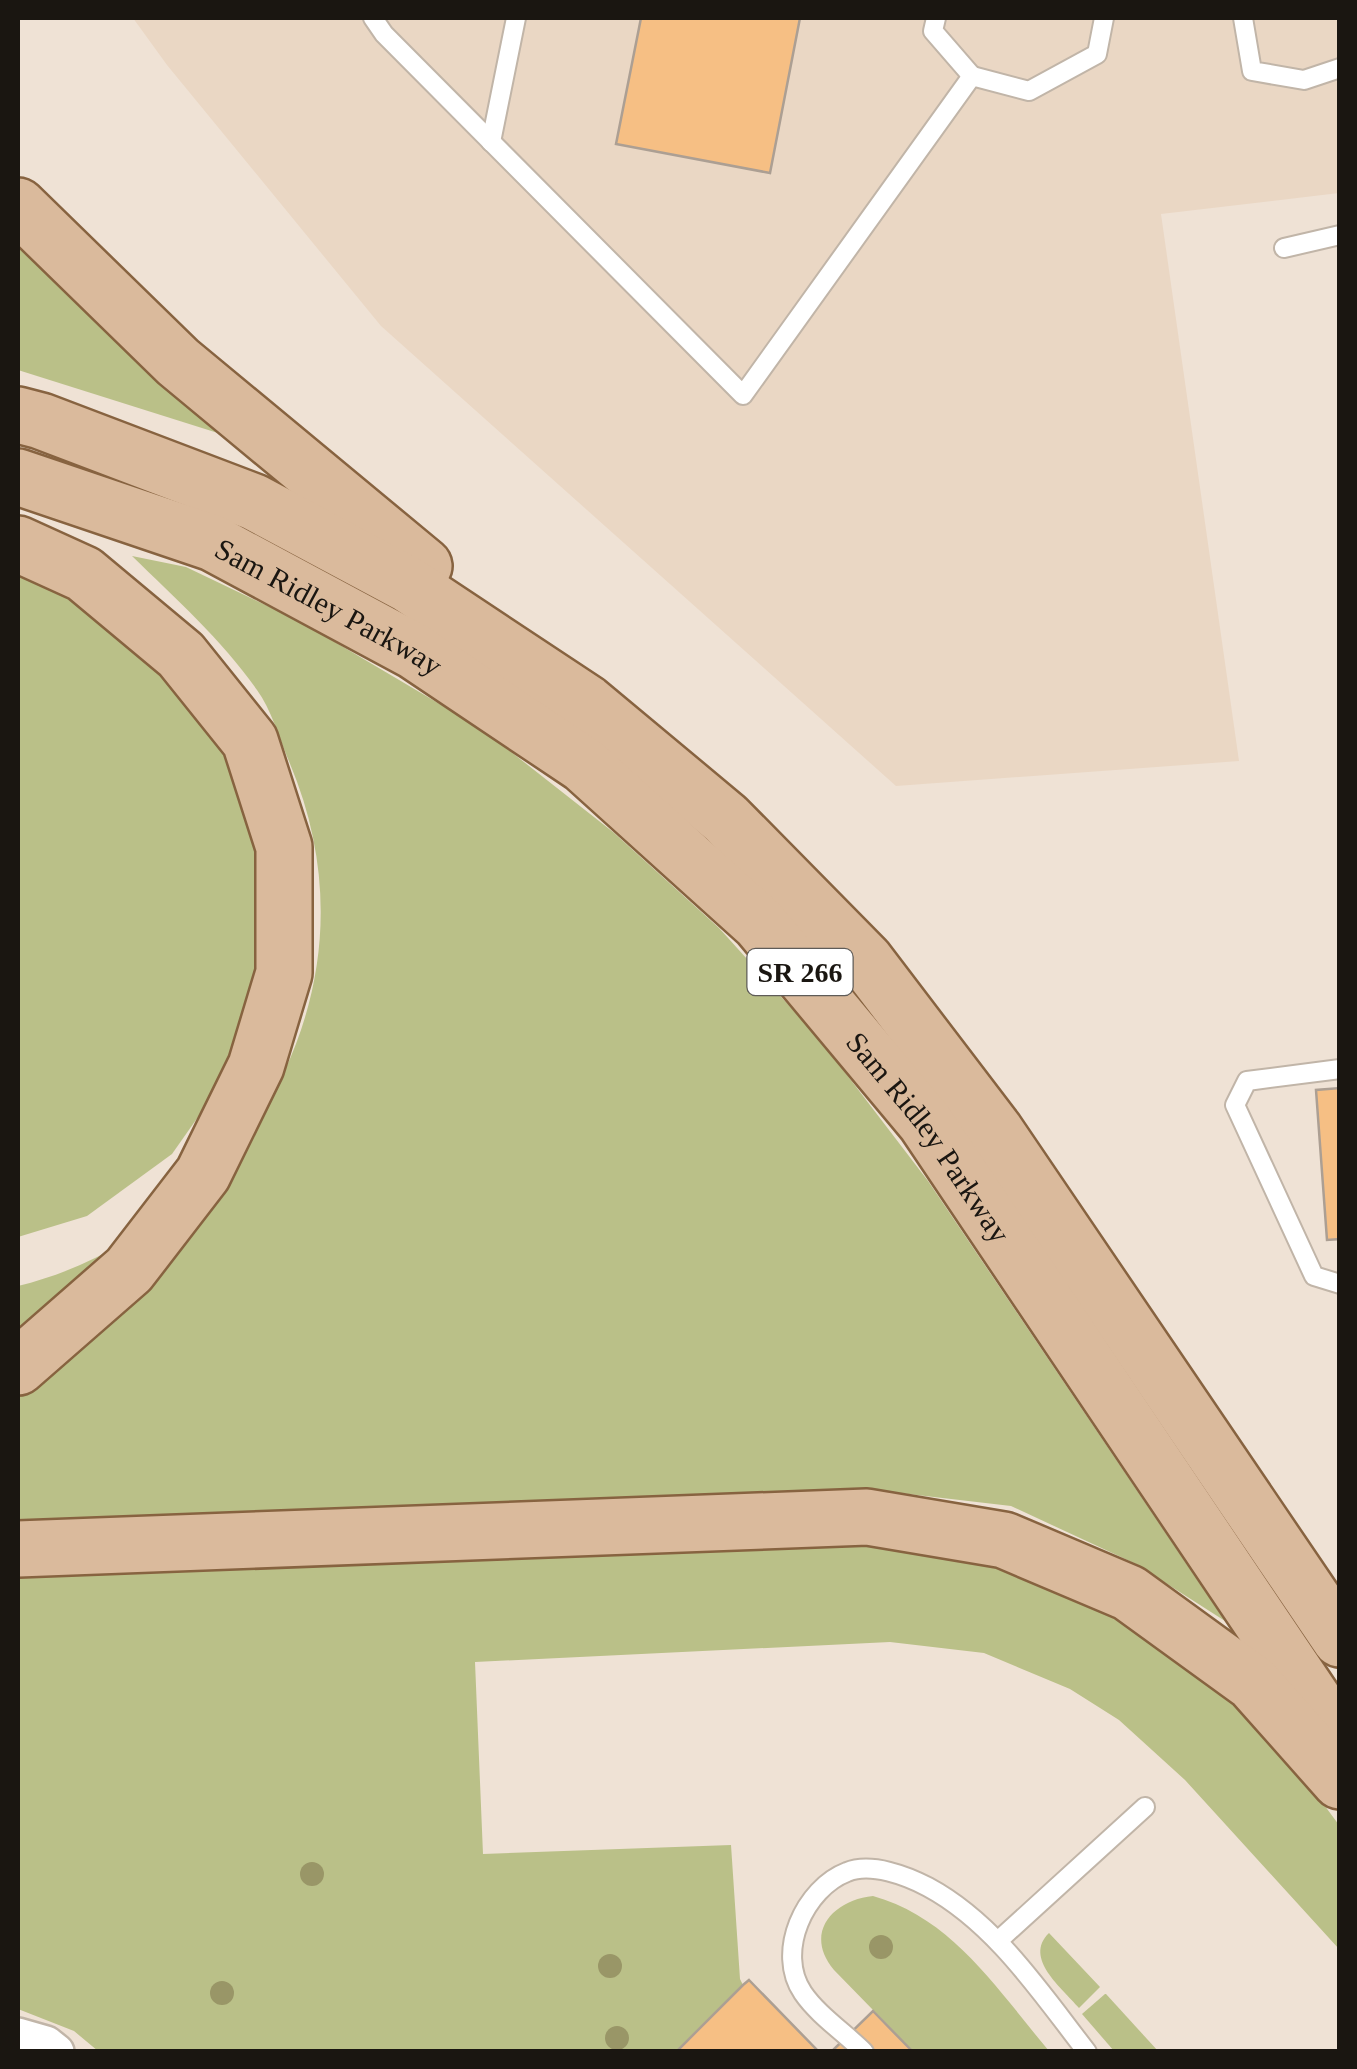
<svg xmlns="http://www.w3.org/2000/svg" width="1357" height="2069" font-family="'Times New Roman',serif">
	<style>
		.built { fill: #ead7c4 }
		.green { fill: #bac088 }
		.building { fill: #f6bf84; stroke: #ac9f93; stroke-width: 2.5 }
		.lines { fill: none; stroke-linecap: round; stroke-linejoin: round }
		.service-casing { stroke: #c1b5a8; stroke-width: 22 }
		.minor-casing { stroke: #c1b5a8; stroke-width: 40 }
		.primary-casing { stroke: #876340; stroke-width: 60 }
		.service { stroke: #fff; stroke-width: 18 }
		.minor { stroke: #fff; stroke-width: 35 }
		.primary { stroke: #daba9c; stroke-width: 55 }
		.tree { fill: #999667 }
		.labels { text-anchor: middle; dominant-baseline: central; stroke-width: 9; stroke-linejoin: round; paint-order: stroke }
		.shield { fill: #fff; stroke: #5f5c58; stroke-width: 2.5 }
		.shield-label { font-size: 28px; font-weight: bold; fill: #1a1611 }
		.street-label { font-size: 30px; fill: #1a1611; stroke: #fff }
	</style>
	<rect width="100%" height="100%" fill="#efe2d5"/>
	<polygon class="built" points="133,18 1339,18 1339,193 1161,214 1239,761 896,786 381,326 167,65"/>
	<g class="green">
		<polygon points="18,234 240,440 18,370"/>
		<path d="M132 556 186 567 301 622 482 729 613 832 719 928 821 1041 928 1181 1225 1621 1136 1564 1011 1506 874 1490 18 1524V1286C80 1271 136 1240 186 1200 197 1191 212 1183 221 1171 320 1050 351 905 288 759 279 737 271 709 257 690 223 641 175 598 132 556Z"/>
		<polygon points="18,562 168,661 261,806 272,968 231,1070 172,1154 87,1216 18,1237"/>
		<polygon points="814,1535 1037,1566 1149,1625 1250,1705 1339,1825 1339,1949 1185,1780 1119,1720 1070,1689 984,1653 890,1642 475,1662 483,1854 731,1845 740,1979 743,1985 676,2051 98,2051 74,2031 18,2009 18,1572"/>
		<path d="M873 1896C953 1918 999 1992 1049 2051H913L834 1970C803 1933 833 1900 873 1896Z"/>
		<path d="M1049 1933 1100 1987 1079 2008C1062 1988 1023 1958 1049 1933Z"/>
		<polygon points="1105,1994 1106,1994 1158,2051 1114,2051 1082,2014"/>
	</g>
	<g class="building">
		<polygon points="641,18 800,18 770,173 616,144"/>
		<polygon points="1340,1088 1340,1239 1327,1240 1316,1090"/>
		<polygon points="749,1980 819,2052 676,2052 743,1985"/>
		<polygon points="873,2011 913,2052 831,2052"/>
	</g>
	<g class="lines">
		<g class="service-casing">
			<g id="service">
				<polyline points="373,18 384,34 743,395 972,76 1029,91 1097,54 1104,18"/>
				<polyline points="936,18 933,31 972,76"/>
				<polyline points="1243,18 1252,71 1304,80 1340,68"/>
				<polyline points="491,142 516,18"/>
				<polyline points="1284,248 1340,235"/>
				<polyline points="1340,1069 1247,1081 1235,1105 1314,1276 1340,1284"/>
				<polyline points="999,1940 1145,1807"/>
				<path d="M864 2052C845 2033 818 2015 803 1993 775 1952 805 1888 847 1872 871 1862 907 1876 928 1887 995 1923 1041 1993 1087 2052"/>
			</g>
		</g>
		<g class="minor-casing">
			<polyline id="minor" points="18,2036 46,2044 56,2052"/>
		</g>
		<g class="primary-casing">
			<g id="primary">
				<polyline points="18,206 178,362 424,566"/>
				<polyline points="18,415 41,421 254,502 409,585 587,703 726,819 865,960 996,1132 1340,1639"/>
				<path id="s1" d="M18 477 213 543 414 651 584 765 759 923 925 1122 1340 1739"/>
				<polyline points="18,544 84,574 181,655 250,741 284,847 284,973 256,1066 203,1174 129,1270 18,1367"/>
				<polyline points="18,1549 867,1517 1004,1540 1129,1593 1253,1683 1340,1781"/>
			</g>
		</g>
		<use href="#service" class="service"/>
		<use href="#minor" class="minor"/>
		<use href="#primary" class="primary"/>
	</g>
	<g class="tree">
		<circle cx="312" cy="1874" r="12"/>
		<circle cx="881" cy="1947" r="12"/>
		<circle cx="610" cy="1966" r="12"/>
		<circle cx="222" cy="1993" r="12"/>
		<circle cx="617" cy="2038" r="12"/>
	</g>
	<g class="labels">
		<rect class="shield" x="747.5" y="949" width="105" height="46" rx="8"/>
		<g class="shield-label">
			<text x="800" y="972">SR 266</text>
		</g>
		<g class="street-label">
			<text stroke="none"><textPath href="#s1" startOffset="338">Sam Ridley Parkway</textPath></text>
			<text stroke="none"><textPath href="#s1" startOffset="1148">Sam Ridley Parkway</textPath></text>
		</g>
	</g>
	<rect width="1357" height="2069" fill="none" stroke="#1a1611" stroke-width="40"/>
</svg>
